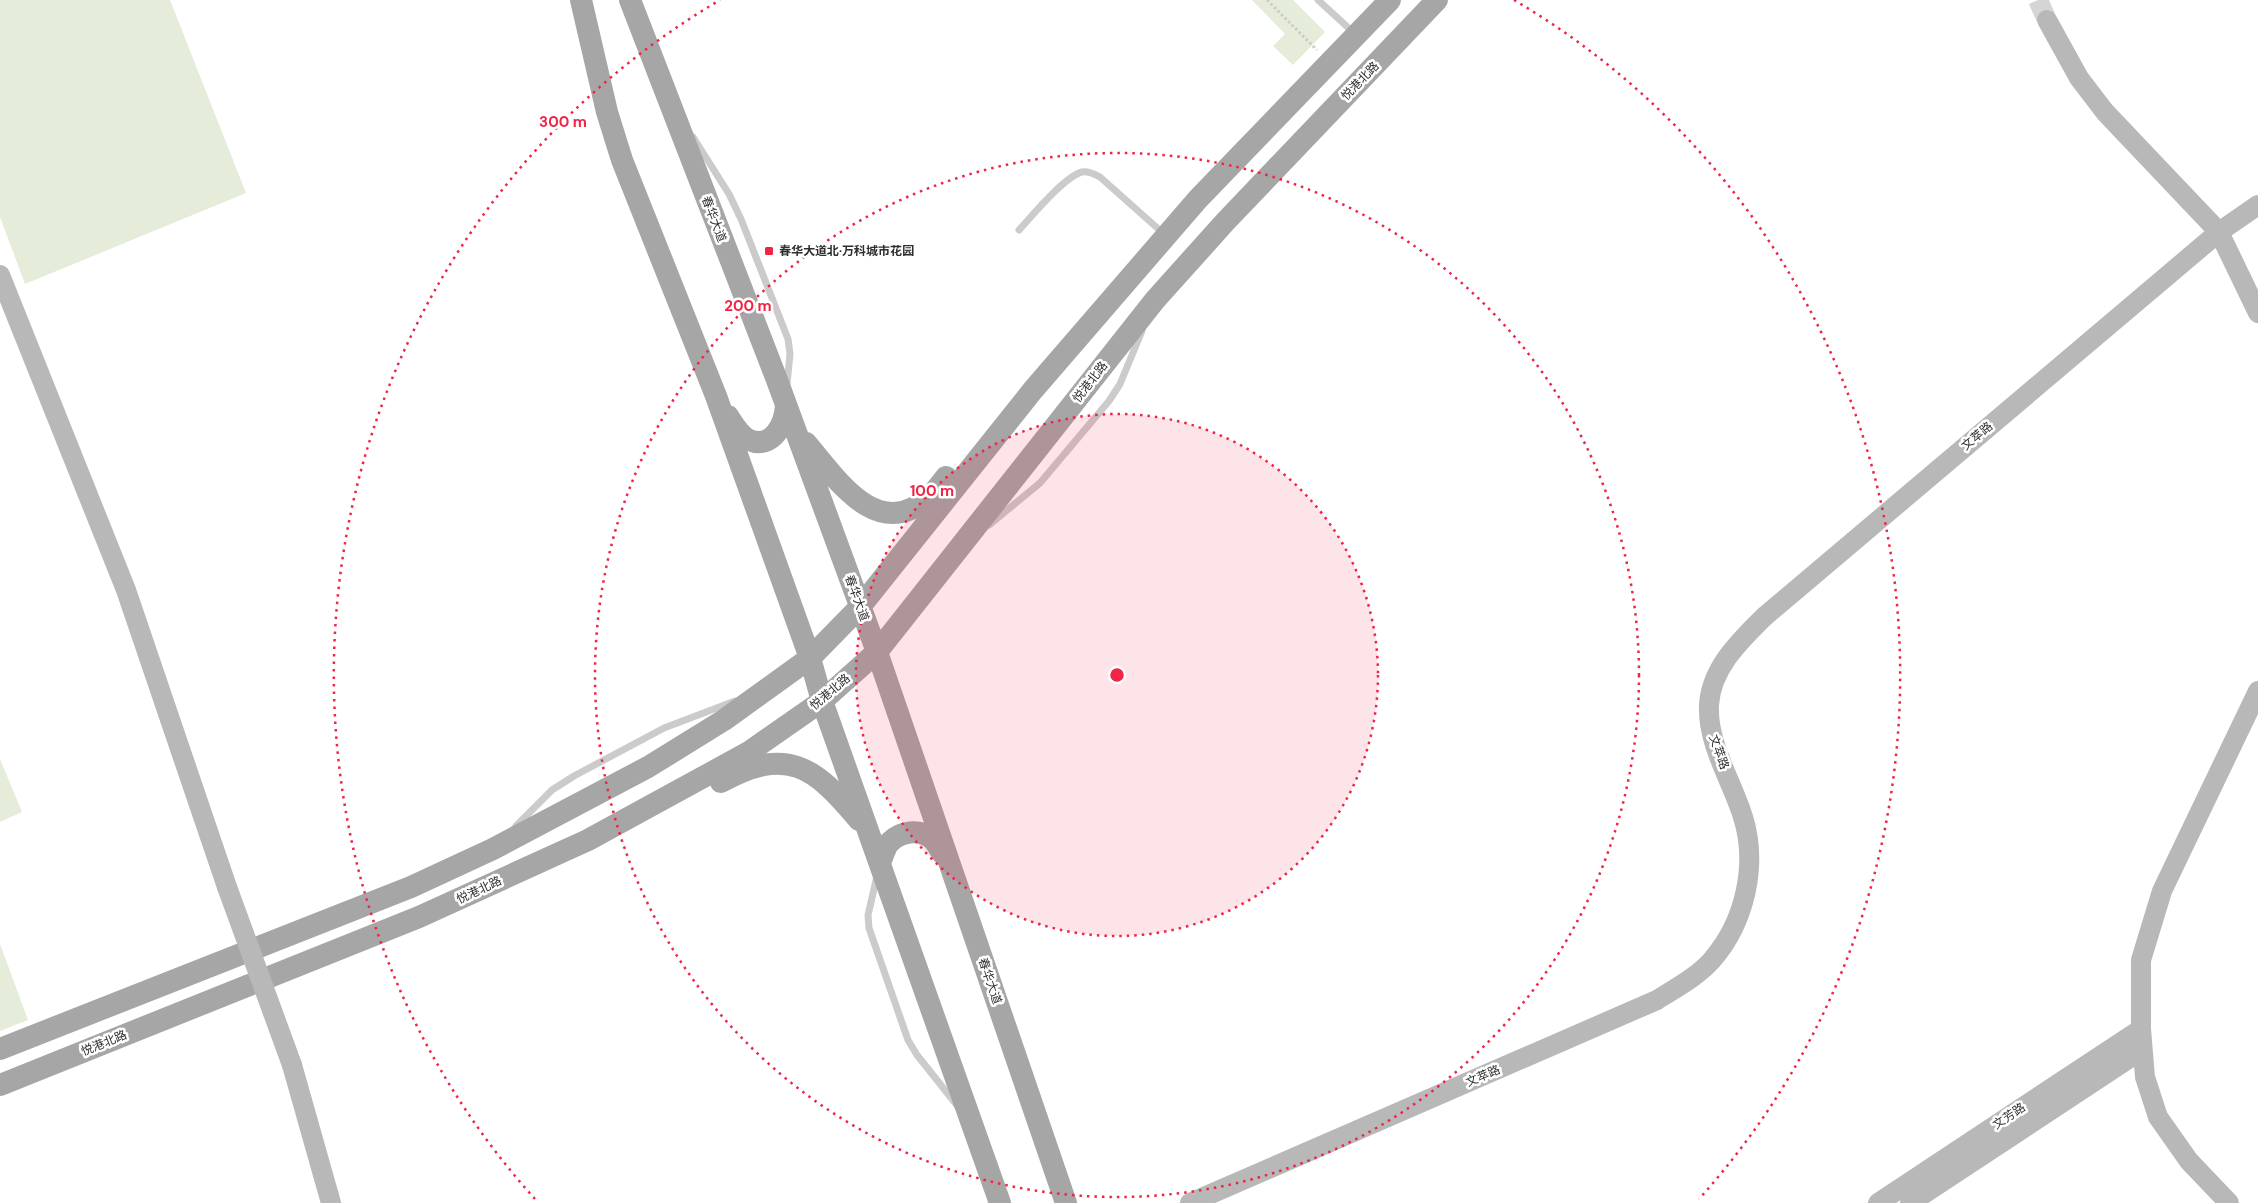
<svg xmlns="http://www.w3.org/2000/svg" width="2258" height="1203" font-family="'DM Sans','Noto Sans SC',sans-serif">
	<rect width="100%" height="100%" fill="#fff"/>
	<path fill="#e5ecda" d="M0 0H170L246 193 25 284 0 217Z
		M1252 0H1293L1325 32 1293 65 1273 46 1285 34Z
		M0 759 22 812 0 822Z
		M0 944 28 1020 0 1031Z"/>
	<g fill="none" stroke-linecap="round" stroke-linejoin="round">
		<path stroke="#d5d5d5" stroke-width="20" stroke-dasharray="20 10" stroke-linecap="butt" d="M2038 0 2047 20"/>
		<path stroke="#cbcbcb" stroke-width="3" stroke-dasharray="2.5 2.5" stroke-linecap="butt" d="M1267 0 1317 50"/>
		<path stroke="#cbcbcb" stroke-width="7" d="M1318 0 1354 33
			M693 137 729 194 741 219 788 339 790 354 787 384
			M1019 230C1032 216 1065 176 1082 172 1089 171 1094 174 1100 177L1164 234
			M989 525 1040 483 1109 401 1120 384 1142 331
			M516 826 552 790 574 776 664 728 735 701
			M877 876 868 915 869 928 908 1040 917 1055 956 1104"/>
		<path stroke="#b8b8b8" stroke-width="20" d="M2047 20 2079 78 2105 112 2219 232 2258 313
			M0 275 126 590 227 887
			M292 1065 331 1203
			M1190 1203 1657 1000C1676 988 1697 977 1712 960 1745 922 1758 865 1743 817 1732 781 1707 744 1709 705 1711 668 1740 641 1764 617L2219 232 2258 205
			M1878 1203 2141 1029
			M1910 1203 2142 1050
			M2229 1203 2189 1161 2158 1117 2145 1077 2141 1029V960L2162 891 2258 691"/>
		<path stroke="#a6a6a6" stroke-width="22" d="M581 0 607 112 622 160 716 396 810 658 822 701 1000 1203
			M630 0 777 380 877 652 1066 1203
			M728 416C734 425 739 435 749 440 773 450 785 423 786 405
			M806 443C836 478 877 543 929 497 935 492 941 483 946 477
			M721 782C787 745 815 767 859 820
			M880 863C883 856 885 847 890 842 901 831 919 829 931 838 936 841 939 849 943 854
			M0 1049 411 887 493 849 648 767 724 720 810 658 860 607 1033 390 1198 199 1390 0
			M0 1085 419 917 588 840 749 752 822 701 877 652 1155 300 1225 222 1437 0"/>
		<path stroke="#b8b8b8" stroke-width="20" d="M227 887 292 1065"/>
	</g>
	<circle cx="1117" cy="675" r="261" fill="#f02444" fill-opacity=".12"/>
	<g fill="none" stroke="#f02444" stroke-width="2.5" stroke-dasharray="2.5 5">
		<circle cx="1117" cy="675" r="261"/>
		<circle cx="1117" cy="675" r="522"/>
		<path d="M535 1199A783 783 0 0 1 720 0M1514 0A783 783 0 0 1 1699 1199"/>
	</g>
	<rect fill="#f02444" stroke="#fff" stroke-width="2" x="764" y="246" width="10" height="10" rx="2.5"/>
	<g text-anchor="middle" stroke-width="5" stroke-linejoin="round" paint-order="stroke">
		<g font-size="12" fill="#2e2e2e" stroke="#fff">
			<text transform="translate(1360 81) rotate(-46)" y="4">悦港北路</text>
			<text transform="translate(714 219) rotate(69)" y="4">春华大道</text>
			<text transform="translate(1090 382) rotate(-52)" y="4">悦港北路</text>
			<text transform="translate(1977 436) rotate(-40)" y="4">文萃路</text>
			<text transform="translate(857 598) rotate(70)" y="4">春华大道</text>
			<text transform="translate(830 692) rotate(-40)" y="4">悦港北路</text>
			<text transform="translate(1719 752) rotate(70)" y="4">文萃路</text>
			<text transform="translate(479 890) rotate(-25)" y="4">悦港北路</text>
			<text transform="translate(990 981) rotate(71)" y="4">春华大道</text>
			<text transform="translate(104 1043) rotate(-22)" y="4">悦港北路</text>
			<text transform="translate(1483 1076) rotate(-23)" y="4">文萃路</text>
			<text transform="translate(2009 1116) rotate(-34)" y="4">文芳路</text>
		</g>
		<g font-size="12" font-weight="bold" fill="#2e2e2e" stroke="#fff" text-anchor="start">
			<text x="779" y="255">春华大道北·万科城市花园</text>
		</g>
	</g>
	<circle cx="1117" cy="675" r="8" fill="#f02444" stroke="#fff" stroke-width="2.5"/>
	<g font-size="15" text-anchor="middle" font-weight="bold" fill="#f02444" stroke="#fff" stroke-width="5" stroke-linejoin="round" paint-order="stroke">
		<text x="563" y="127">300 m</text>
		<text x="748" y="311">200 m</text>
		<text x="932" y="496">100 m</text>
	</g>
</svg>
